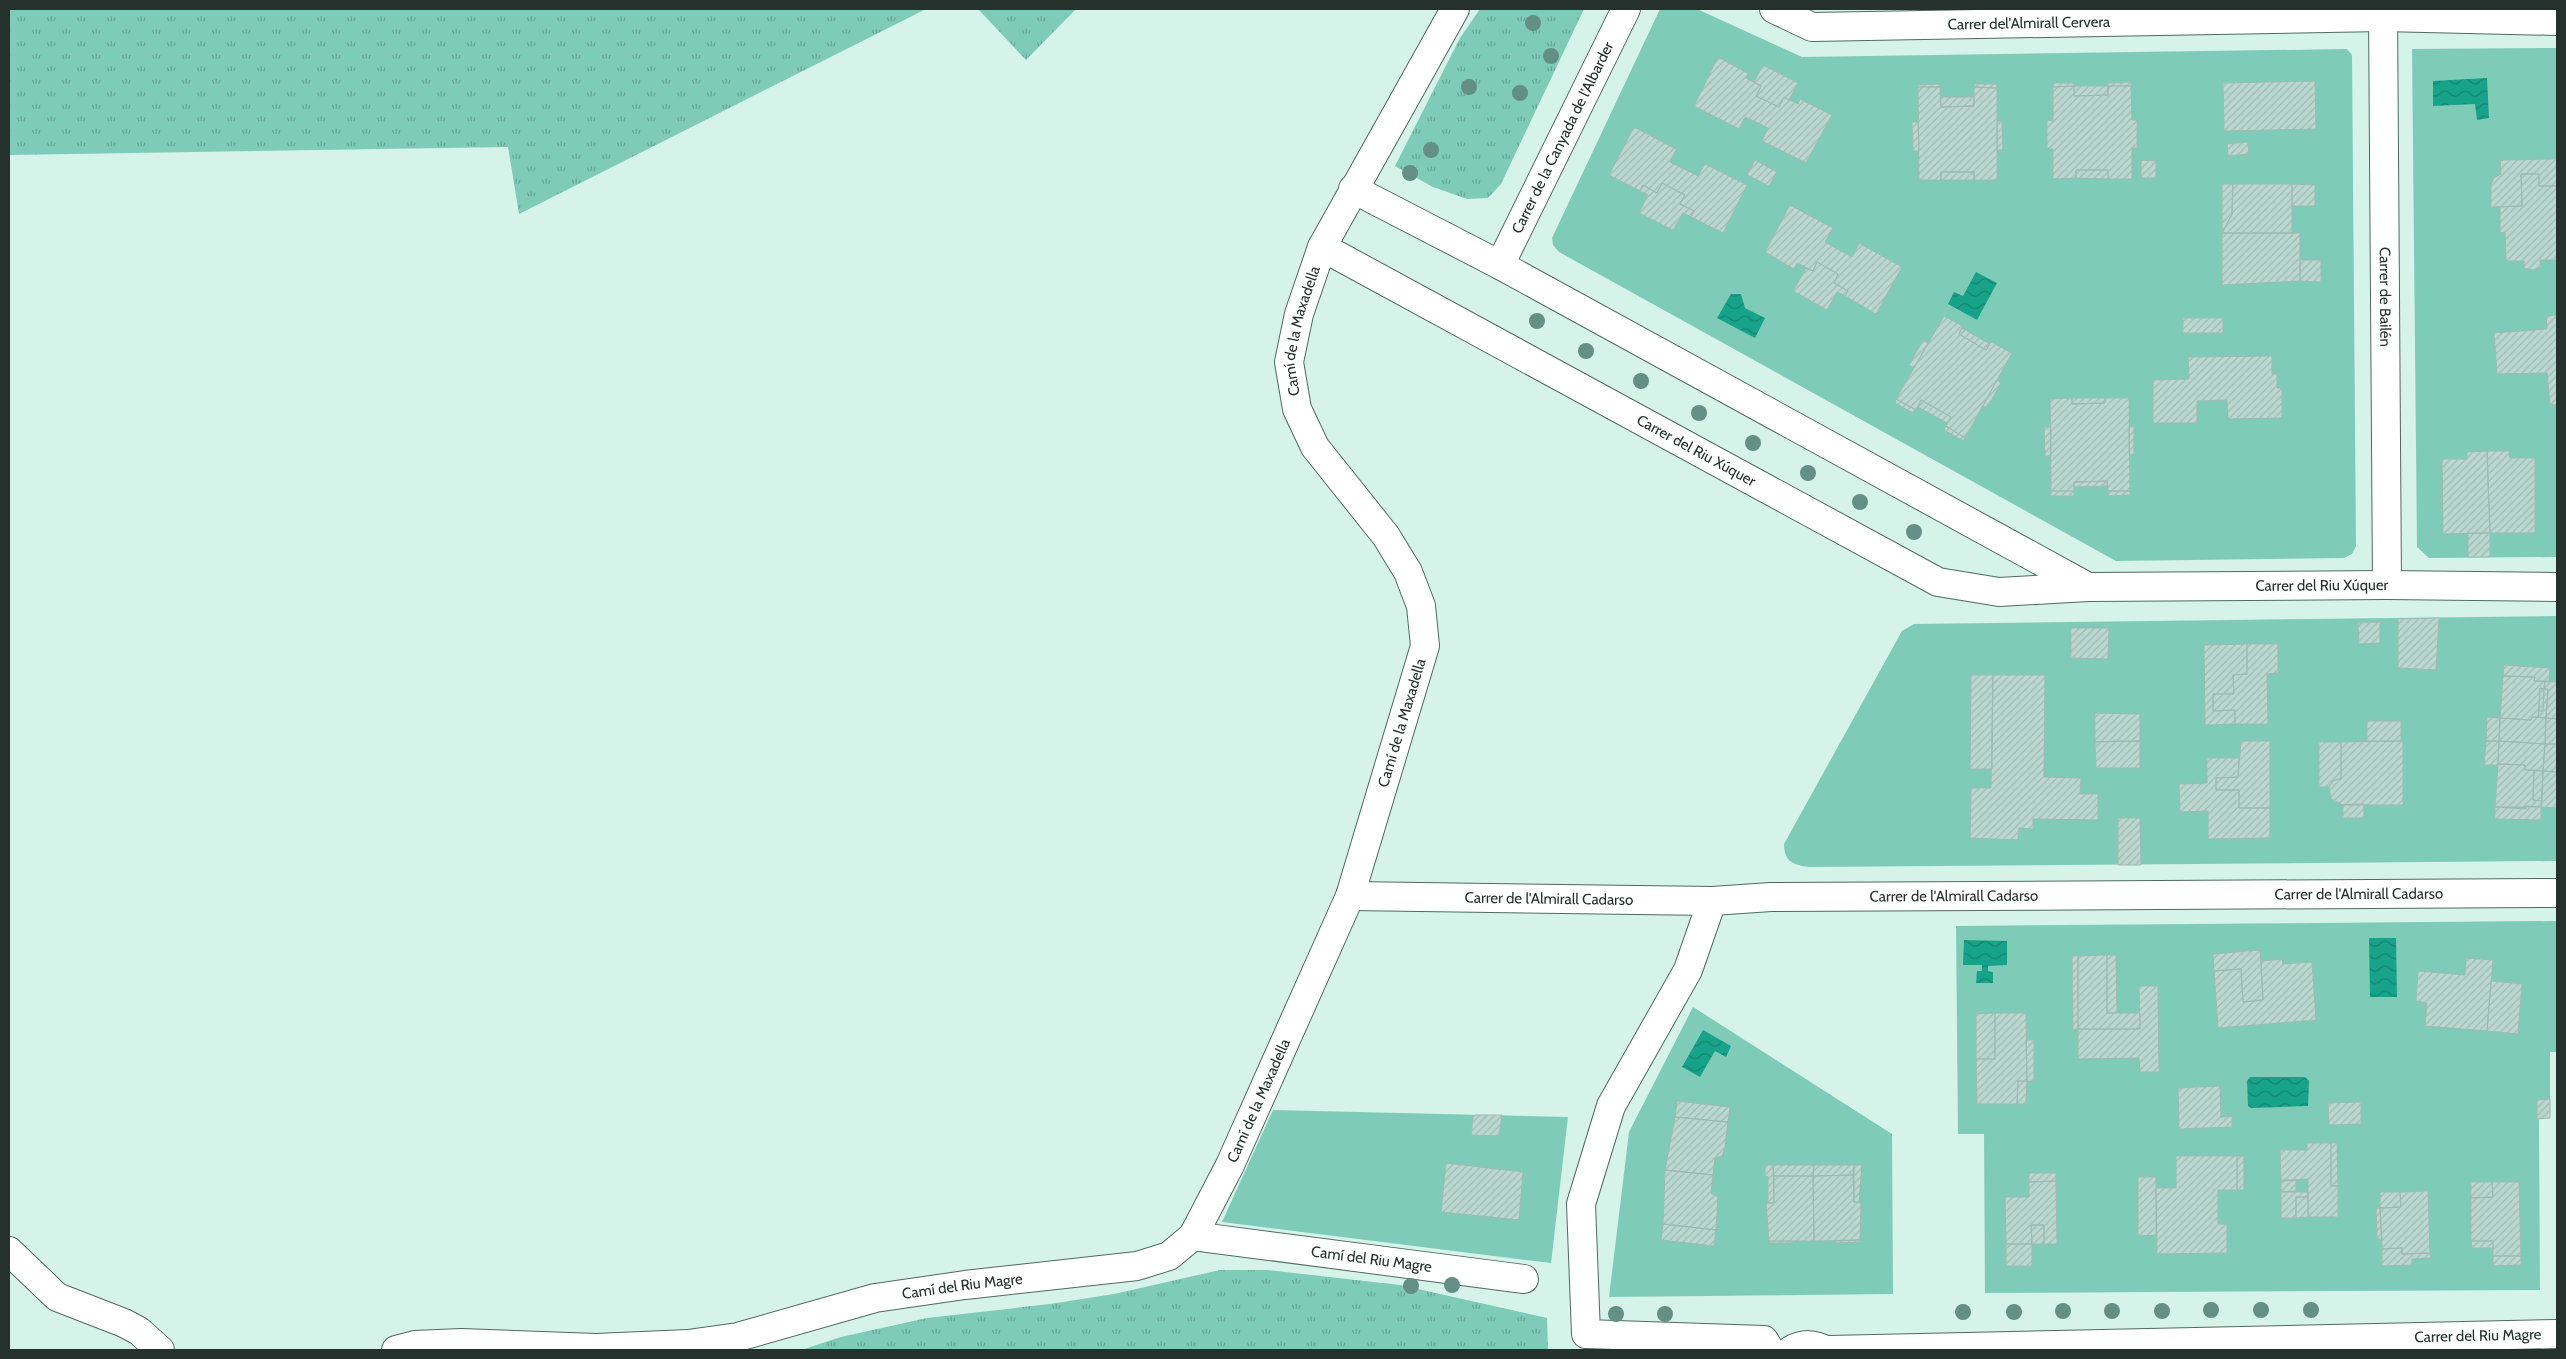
<svg xmlns="http://www.w3.org/2000/svg" width="2566" height="1359" font-family="Cabin,sans-serif">
	<defs>
		<pattern id="grass-tufts" width="24" height="20" patternUnits="userSpaceOnUse" patternTransform="scale(1.25)"><rect width="24" height="20" fill="#7eccb8"/><path d="M3 7l-1-3M5 7V3M7 7l1-3M15 17l-1-3M17 17v-4M19 17l1-3" fill="none" stroke="#67a696"/></pattern>
		<pattern id="water-waves" width="16" height="10" patternUnits="userSpaceOnUse" patternTransform="scale(1.25)"><rect width="16" height="10" fill="#17a389"/><path d="M0 5q4-4 8 0t8 0" fill="none" stroke="#158570"/></pattern>
		<pattern id="building-hatch" width="6" height="6" patternUnits="userSpaceOnUse" patternTransform="scale(1.25)"><rect width="6" height="6" fill="#bad8cf"/><path d="M-1 1l2-2M0 6l6-6M5 7l2-2" fill="none" stroke="#a0bab2"/></pattern>
	</defs>
	<rect width="100%" height="100%" fill="#d5f3e9"/>
	<path fill="url(#grass-tufts)" d="M9 9H926L519 214 508 147 9 155Z
		M978 9H1076L1026 60Z
		M1480 9H1584L1501 184 1488 198 1467 199 1433 187 1395 166 1460 38Z
		M1220 1270H1267L1400 1285 1547 1318 1548 1350H801L841 1337 927 1318 1050 1304 1114 1294Z"/>
	<path fill="#7eccb8" d="M1660 9H1697L1802 57 2347 49 2352 55 2356 546 2352 554 2344 558 2116 561 1559 252 1553 245 1552 238Z
		M2557 48V557L2429 558 2417 547 2412 49Z
		M2557 616V861L1809 867C1794 865 1784 862 1784 844L1902 631 1914 624Z
		M2557 921V1052H2550V1118L2539 1119 2540 1290 1985 1293 1984 1134H1958L1956 926Z
		M1693 1007 1892 1134 1893 1294 1609 1297 1629 1132Z
		M1273 1110 1568 1117 1551 1263 1222 1222Z"/>
	<path fill="url(#water-waves)" d="M2487 78 2489 118 2477 120 2475 104 2433 106V81Z
		M1976 272 1997 283 1977 320 1948 304 1954 292 1963 296Z
		M1731 294H1741L1745 308 1765 318 1755 338 1717 318Z
		M2369 938H2396L2397 997H2370Z
		M1964 940 2007 941V965L1988 966V971L1993 972V983H1976L1977 971H1982V965H1963Z
		M1703 1030 1731 1046 1726 1057 1715 1051 1700 1077 1682 1067Z
		M2250 1077H2305L2309 1081 2308 1106 2251 1108 2248 1106 2247 1081Z"/>
	<path fill="url(#building-hatch)" stroke="#9ebbb2" d="M1718 57 1749 74 1746 78 1761 86 1756 96 1779 107 1784 97 1798 104 1800 99 1832 115 1806 163 1762 141 1768 128 1756 122 1745 117 1739 129 1694 106Z
		M1763 65 1798 83 1789 100 1784 97 1779 107 1756 96 1761 86 1754 82Z
		M2315 81 2316 129 2224 131 2223 83Z
		M2131 82V86H2108V83Z
		M2053 83H2074V86L2053 87Z
		M1940 84V87H1918V85Z
		M1974 84H1996L1997 88 1974 87Z
		M2074 86V96L2108 95V86H2131L2132 120H2137V148H2132V179H2108V170H2076V178L2053 179V149H2047V120L2053 121V87Z
		M2074 86H2108V95L2074 96Z
		M1918 87H1940L1941 107 1974 106V87L1997 88V180H1974V172H1941V180H1919Z
		M1940 97H1974V106L1941 107Z
		M1997 121H2002L2003 150H1997Z
		M1912 122H1918L1919 151H1913Z
		M1634 127 1676 149 1670 162 1698 176 1705 164 1747 185 1723 233 1691 217 1694 211 1680 204 1685 195 1662 183 1657 193 1643 185 1640 191 1609 175Z
		M2248 142 2249 154 2228 156 2227 144Z
		M2557 159V186H2539V174H2521L2522 206 2491 207V184L2494 178 2501 174 2500 160Z
		M1755 160 1777 172 1769 186 1747 175Z
		M2141 160 2156 161V178H2141Z
		M2076 170H2108V179L2076 178Z
		M1941 172H1974V180H1941Z
		M2521 174H2539V186H2557V260H2540L2541 267 2533 270 2524 268V261H2506L2505 232 2500 233V207L2522 206Z
		M1662 183 1685 195 1680 204 1694 211 1691 217 1683 213 1673 230 1639 213 1648 195 1640 191 1643 185 1657 193Z
		M2222 184H2233L2232 214 2222 233Z
		M2233 184H2292V233H2222L2232 214Z
		M2292 184 2315 185V206H2292Z
		M1790 205 1833 228 1825 242 1852 257 1859 243 1902 267 1876 314 1845 296 1848 291 1834 283 1838 274 1817 262 1813 271 1797 263 1794 269 1765 252Z
		M2222 233H2300V281L2222 285Z
		M2300 260H2321V282L2300 281Z
		M1817 262 1838 274 1834 283 1848 291 1845 296 1837 292 1827 310 1793 291 1806 268 1813 271Z
		M2557 315V404L2550 405 2547 373 2497 374 2494 333 2547 329 2546 316Z
		M1944 316 1963 326 1959 334 1986 350 1991 342 2012 353 1965 438 1946 426 1951 417 1921 400 1916 410 1896 399Z
		M2183 318H2223V333H2183Z
		M1962 328 1990 344 1986 350 1959 334Z
		M1923 340 1928 343 1914 368 1909 365Z
		M2272 356V374H2277V388H2282V418L2228 419 2227 400 2197 401V423H2153V380L2189 379 2188 357Z
		M1997 380 2001 383 1987 408 1983 406Z
		M2072 398V404L2105 403V398H2129L2130 491H2108L2107 481 2074 482V491H2051L2050 399Z
		M2072 398H2105V403L2072 404Z
		M1896 399 1916 410 1913 413 1895 403Z
		M1921 400 1951 417 1947 423 1918 407Z
		M1946 426 1965 438 1963 441 1944 430Z
		M2129 426H2134V455L2129 454Z
		M2044 427H2051V456H2045Z
		M2487 451 2490 533 2443 534 2442 459H2467V452Z
		M2487 451H2509L2510 458H2535V533H2490Z
		M2107 481V486L2074 487V482Z
		M2051 491H2074V496H2051Z
		M2108 491H2130V495L2108 496Z
		M2468 533H2490V557H2468Z
		M2439 618 2436 670 2398 668V619Z
		M2380 622V643L2359 644 2358 623Z
		M2071 628H2109L2108 659 2071 658Z
		M2247 644V674L2233 675 2234 694H2213V711L2235 710V724L2205 725 2204 645Z
		M2247 644H2278V673L2267 674 2268 724H2235V710L2213 711V694H2234L2233 675 2247 674Z
		M2504 665 2550 668 2549 682 2534 681 2535 677 2503 676Z
		M1971 675H1993L1992 769H1970Z
		M1993 675H2045L2044 777 2081 778 2080 794H2098V820L2033 819V829L2019 828 2018 840 1970 838 1971 788H1991Z
		M2503 676 2535 677 2534 681H2545L2544 689 2540 688 2538 717H2532L2531 720 2500 718Z
		M2545 681 2557 682V719L2546 718 2548 689H2544Z
		M2540 688 2544 689 2543 711H2539Z
		M2544 689H2548L2546 718 2538 717 2539 711H2543Z
		M2095 713 2140 714V741L2095 742Z
		M2487 717 2500 718 2499 741H2486Z
		M2532 717 2546 718 2545 744 2499 741 2500 718 2531 720Z
		M2546 718 2557 719V744H2545Z
		M2367 721H2401V741H2367Z
		M2116 741H2140V768H2096L2095 742Z
		M2241 741H2270V808H2239V790H2216V778L2238 777Z
		M2403 741V805H2343L2331 799 2329 787 2333 781 2341 778V742Z
		M2486 741H2499L2498 765H2484Z
		M2499 741 2545 744 2543 771 2525 770V765L2498 764Z
		M2319 742H2341V778L2333 781 2329 787H2319Z
		M2545 744H2557V772L2543 771Z
		M2207 758H2239L2238 777 2216 778V790H2239V808H2270V838L2208 839V811L2180 812 2179 784 2207 783Z
		M2498 764 2525 765V770H2534L2533 800 2542 801 2541 807H2495Z
		M2534 770 2543 771 2542 801 2533 800Z
		M2543 771 2557 772V808L2541 807Z
		M2364 804V818H2343V805Z
		M2526 806 2541 807V820L2495 819V807L2526 809Z
		M2118 818H2140L2141 865H2118Z
		M2260 950 2263 1000 2243 1002 2241 969 2214 971 2213 954Z
		M2072 955 2078 956V1029L2073 1030Z
		M2107 955V1013H2140V1029H2078V956Z
		M2107 955H2116L2117 1013H2107Z
		M2466 958 2493 960 2487 1031 2425 1026 2427 1003 2416 1001 2418 971 2465 975Z
		M2282 959 2283 964 2312 962 2316 1020 2218 1028 2214 971 2241 969 2243 1002 2263 1000 2261 961Z
		M2491 981 2522 984 2518 1034 2487 1031Z
		M2139 986H2158L2159 1072H2140L2139 1058 2078 1059V1029H2140Z
		M1995 1013V1059H1976V1014Z
		M1995 1013H2026L2027 1081H2018L2017 1104H1977L1976 1059H1995Z
		M2026 1040H2034V1081H2027Z
		M2018 1081H2027L2026 1104H2017Z
		M2220 1086 2221 1117 2232 1116V1127L2179 1129 2178 1088Z
		M2550 1099V1118L2537 1119V1100Z
		M1677 1101 1730 1107 1728 1122 1675 1117Z
		M2361 1102V1124L2329 1125 2328 1103Z
		M1475 1115H1502L1499 1136 1471 1135 1473 1117Z
		M1675 1117 1728 1122 1725 1147 1722 1156 1715 1158 1713 1175 1665 1170Z
		M2307 1143H2331V1186H2338V1217H2308V1179L2281 1181 2280 1150H2307Z
		M2331 1143H2337L2338 1186H2331Z
		M2176 1156H2237V1190H2218V1224H2227V1253L2157 1254 2156 1188H2176Z
		M2237 1156H2244V1190H2237Z
		M1446 1163 1523 1172 1519 1220 1441 1212Z
		M1765 1165H1773L1774 1203H1768V1176L1765 1177Z
		M1773 1165H1814L1813 1176H1774Z
		M1814 1165H1854L1853 1175 1813 1176Z
		M1854 1165H1862L1859 1202H1854Z
		M1665 1170 1713 1175 1711 1193 1718 1197 1716 1230 1663 1224Z
		M2029 1173H2056V1181L2029 1182Z
		M1853 1175 1854 1202 1861 1203 1860 1240 1814 1241 1813 1176Z
		M1774 1176H1813L1814 1241H1769L1766 1203H1774Z
		M2138 1177H2156V1235L2138 1236Z
		M2283 1180H2296V1191L2281 1192V1181Z
		M2056 1181 2057 1244H2044V1225H2031L2032 1244H2006L2005 1197H2029V1182Z
		M2471 1182H2492L2493 1197 2471 1198Z
		M2492 1182H2519L2521 1256H2493V1241H2471V1198L2493 1197Z
		M2428 1191 2430 1253 2402 1254V1248L2382 1249 2380 1208 2401 1207 2400 1192Z
		M2281 1192H2308V1197H2296V1218H2281Z
		M2380 1192H2400L2401 1207 2380 1208Z
		M2296 1197H2308V1217L2296 1218Z
		M2376 1208H2380L2382 1239H2377Z
		M1663 1224 1716 1230 1714 1246 1661 1240Z
		M2031 1225H2044V1244H2032Z
		M1860 1240 1859 1242 1836 1243V1241Z
		M1769 1241H1792V1243H1769Z
		M2471 1241H2493V1248H2472Z
		M2006 1244H2032V1266H2006Z
		M2402 1248V1254L2430 1253 2431 1258 2412 1259V1265L2382 1266V1249Z
		M2493 1256H2521V1265L2493 1266Z"/>
	<g fill="none" stroke-linecap="round" stroke-linejoin="round">
		<g stroke="#4f6a62" stroke-width="30">
			<g id="street">
				<path id="s1" d="M1774 9 1812 27 2383 17 2557 21"/>
				<path id="s2" d="M2383 9 2387 585"/>
				<path d="M1353 189 1500 265 2088 587"/>
				<path id="s3" d="M1322 247 1938 582 1999 592 2088 587 2387 585 2557 587"/>
				<path id="s4" d="M1500 265 1626 9"/>
				<path id="s5" d="M1350 896 1712 901 1771 897 2557 893"/>
				<path d="M1712 901 1688 970 1611 1106 1581 1204 1586 1334 1764 1340 1770 1350"/>
				<path id="s6" d="M1193 1236 1524 1279"/>
				<path d="M9 1251 57 1297 124 1323 139 1331 160 1350"/>
				<path id="s7" d="M396 1350 415 1345 461 1343 596 1348 688 1344 738 1337 875 1298 965 1285 1137 1266 1169 1256 1193 1236 1230 1165 1350 896 1425 646 1421 606 1408 572 1386 536 1315 447 1297 409 1289 362 1299 314 1322 247 1455 9"/>
				<path d="M1791 1350C1804 1343 1814 1344 1826 1350"/>
				<path id="s8" d="M1829 1350 2557 1334"/>
			</g>
		</g>
		<use href="#street" stroke="#fff" stroke-width="28"/>
	</g>
	<g fill="#638f85">
		<circle cx="1533" cy="23" r="8"/>
		<circle cx="1551" cy="56" r="8"/>
		<circle cx="1469" cy="87" r="8"/>
		<circle cx="1520" cy="93" r="8"/>
		<circle cx="1431" cy="150" r="8"/>
		<circle cx="1410" cy="173" r="8"/>
		<circle cx="1537" cy="321" r="8"/>
		<circle cx="1586" cy="351" r="8"/>
		<circle cx="1641" cy="381" r="8"/>
		<circle cx="1699" cy="413" r="8"/>
		<circle cx="1753" cy="443" r="8"/>
		<circle cx="1808" cy="473" r="8"/>
		<circle cx="1860" cy="502" r="8"/>
		<circle cx="1914" cy="532" r="8"/>
		<circle cx="1452" cy="1285" r="8"/>
		<circle cx="1411" cy="1286" r="8"/>
		<circle cx="2211" cy="1310" r="8"/>
		<circle cx="2261" cy="1310" r="8"/>
		<circle cx="2311" cy="1310" r="8"/>
		<circle cx="2063" cy="1311" r="8"/>
		<circle cx="2112" cy="1311" r="8"/>
		<circle cx="2162" cy="1311" r="8"/>
		<circle cx="1963" cy="1312" r="8"/>
		<circle cx="2014" cy="1312" r="8"/>
		<circle cx="1616" cy="1314" r="8"/>
		<circle cx="1665" cy="1314" r="8"/>
	</g>
	<g text-anchor="middle" stroke-width="4" stroke-linejoin="round" paint-order="stroke">
		<g font-size="15" fill="#25312d" stroke="#fff">
			<text dy="5" stroke="none"><textPath href="#s1" startOffset="259">Carrer del'Almirall Cervera</textPath></text>
			<text dy="5" stroke="none"><textPath href="#s4" startOffset="142">Carrer de la Canyada de l'Albarder</textPath></text>
			<text dy="5" stroke="none"><textPath href="#s2" startOffset="288">Carrer de Bailén</textPath></text>
			<text dy="5" stroke="none"><textPath href="#s7" startOffset="1805">Camí de la Maxadella</textPath></text>
			<text dy="5" stroke="none"><textPath href="#s3" startOffset="426">Carrer del Riu Xúquer</textPath></text>
			<text dy="5" stroke="none"><textPath href="#s3" startOffset="1086">Carrer del Riu Xúquer</textPath></text>
			<text dy="5" stroke="none"><textPath href="#s7" startOffset="1370">Camí de la Maxadella</textPath></text>
			<text dy="5" stroke="none"><textPath href="#s5" startOffset="1009">Carrer de l'Almirall Cadarso</textPath></text>
			<text dy="5" stroke="none"><textPath href="#s5" startOffset="604">Carrer de l'Almirall Cadarso</textPath></text>
			<text dy="5" stroke="none"><textPath href="#s5" startOffset="199">Carrer de l'Almirall Cadarso</textPath></text>
			<text dy="5" stroke="none"><textPath href="#s7" startOffset="965">Camí de la Maxadella</textPath></text>
			<text dy="5" stroke="none"><textPath href="#s6" startOffset="180">Camí del Riu Magre</textPath></text>
			<text dy="5" stroke="none"><textPath href="#s7" startOffset="574">Camí del Riu Magre</textPath></text>
			<text dy="5" stroke="none"><textPath href="#s8" startOffset="649">Carrer del Riu Magre</textPath></text>
		</g>
	</g>
	<rect width="2566" height="1359" fill="none" stroke="#25312d" stroke-width="20"/>
</svg>
